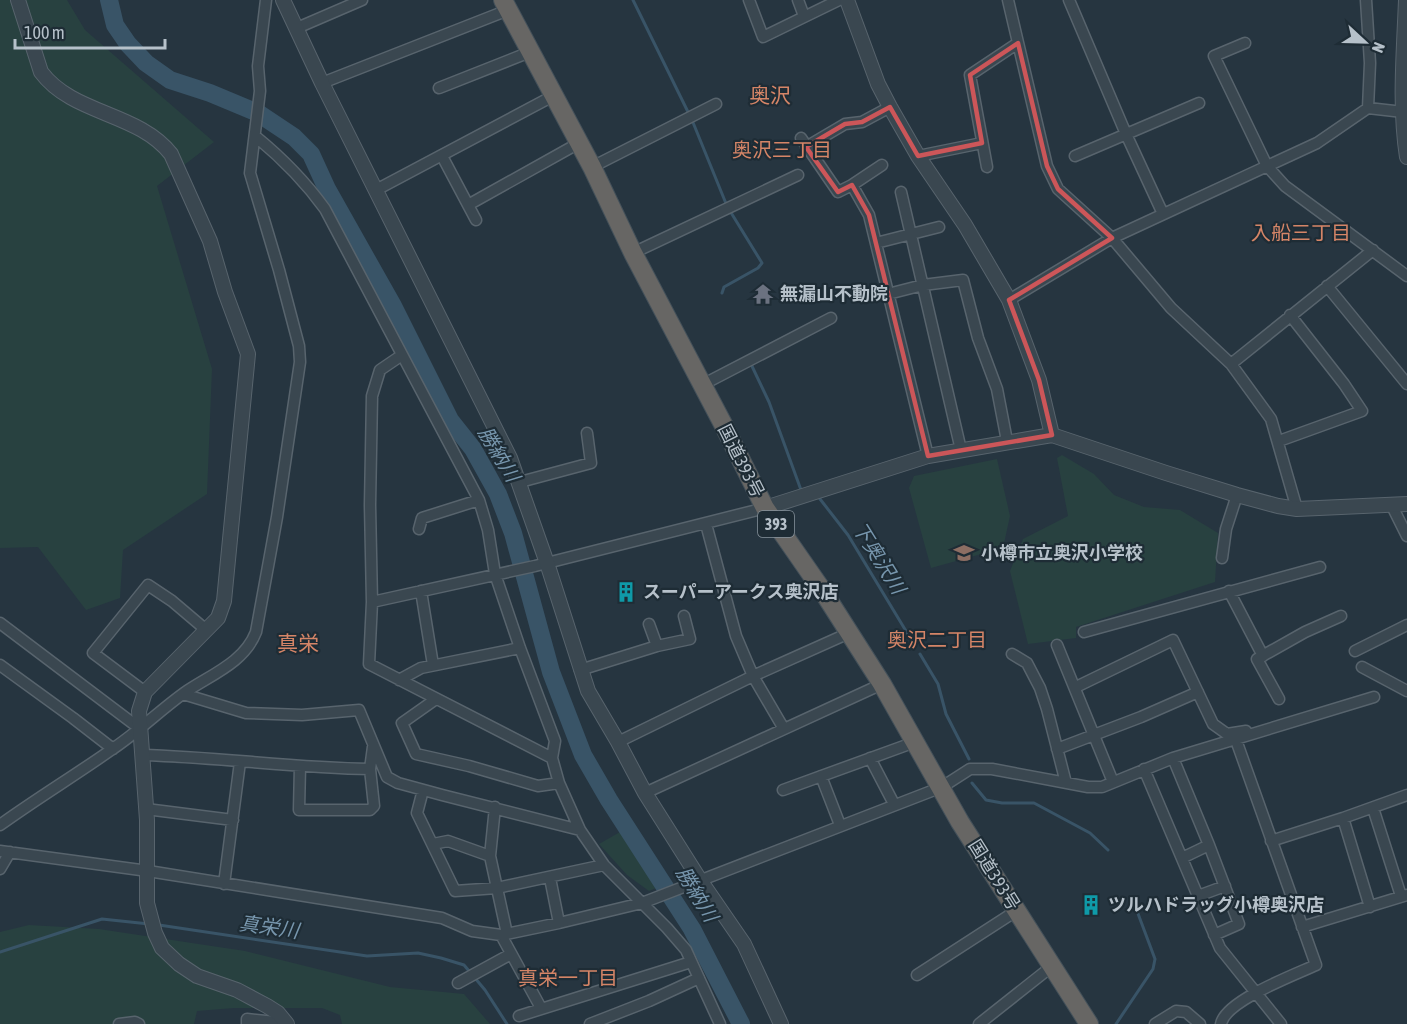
<svg xmlns="http://www.w3.org/2000/svg" width="1407" height="1024" font-family="'Asap Condensed','Noto Sans JP',sans-serif">
	<rect width="100%" height="100%" fill="#263540"/>
	<path fill="#284140" d="M0 0H67L85 30 214 142 157 186 212 369 207 494 123 550 120 598 86 610 38 547 0 548Z
		M1062 455 1094 474 1114 495 1144 507 1180 510 1218 533 1215 582 1076 627V638L1028 644 1010 571 1023 539 1068 516 1057 458Z
		M997 459 1010 516 1003 548 931 568 909 488 914 476Z
		M620 832 656 888 649 891 627 875 599 844Z
		M29 925 99 929 245 951 390 987 464 994 490 1024H342L340 1015 322 1008H234L197 1011 194 1024H0V932Z"/>
	<g fill="none" stroke-linecap="round" stroke-linejoin="round">
		<path stroke="#395467" stroke-width="3" d="M633 0 689 114
			M692 120 727 206
			M722 293 724 287 758 268 762 263 730 211
			M750 362 769 402 801 490
			M820 499 848 535 909 636
			M920 654 938 684 946 714 969 759
			M972 783 986 800 1002 803H1034L1090 833 1108 850
			M159 925 367 956 418 953 441 958 464 965 485 990 507 1024
			M0 952 102 919 149 924
			M1116 1024 1153 969 1155 959 1137 911"/>
		<path stroke="#395467" stroke-width="18" d="M109 0 115 25 128 44 146 63 170 80 210 93 258 113 294 137 311 154 327 189 393 306 450 420 473 449 498 494 513 533 551 672 583 755 609 800 692 929 741 1024"/>
		<g stroke="#58646d" stroke-width="13">
			<path id="minor" d="M749 0 763 37 839 0
				M798 0 804 16
				M1008 0 1047 166 1058 189 1112 238 1171 308 1231 364 1271 419 1297 509
				M1069 0 1126 134 1163 214
				M1366 0 1370 63 1368 108
				M297 28 362 0
				M1245 43 1214 56 1267 166 1285 186 1407 276
				M322 83 508 10
				M439 88 530 52
				M255 136C282 158 304 180 325 209L479 500 488 530 495 574 520 648 555 741 552 758 559 783 580 830 604 865 667 928 686 950 720 1024
				M801 138 838 192 852 185 869 215 928 456
				M806 147 845 124 862 122 890 107
				M442 156 476 220
				M918 156 982 143
				M1075 156 1199 103
				M592 167 716 104
				M987 167 970 75 1018 43
				M852 185 882 165
				M376 190 553 96
				M901 192 961 450
				M468 205 579 143
				M876 243 939 227
				M633 253 798 175
				M1327 286 1407 384
				M888 294 923 285 963 280 978 338 997 389 1007 441
				M1009 300 1112 238 1317 143 1368 108 1403 112
				M402 355 380 370 372 396 370 505 372 602 369 664 552 758
				M1231 364 1373 250
				M702 385 831 318
				M1279 441 1362 411 1344 384 1290 315
				M520 482 591 463 587 433
				M1391 504 1407 536
				M706 524 736 636 753 676 784 729
				M419 529 422 518 479 500
				M1222 558 1226 529 1237 495
				M421 591 433 665
				M1229 591 1263 656
				M372 602 535 566 765 508
				M0 623 139 728
				M1084 632 1320 567
				M1057 645 1113 782
				M657 646 690 639 684 616
				M1355 651 1407 625
				M1012 654 1027 663 1040 688 1047 709 1066 783
				M0 665 73 718 113 749
				M1362 667 1407 691
				M580 670 657 646 649 624
				M399 680 421 668 520 648
				M1076 687 1173 640 1213 724 1227 734 1246 731
				M145 692 93 653 148 585 172 601 205 629
				M183 694 246 713 302 715 359 710 387 777 398 783 442 795 580 830
				M436 699 402 723 416 754 469 766 538 786 559 783
				M1279 699 1257 659 1305 632 1341 616
				M618 742 753 676 849 633
				M1057 749 1141 717 1198 692
				M142 755C218 757 293 768 370 769
				M870 758 894 804
				M1173 758 1209 845 1182 858
				M300 766 299 810H370L374 806 370 769 373 747
				M1144 769 1220 948 1281 1024
				M821 776 840 825
				M423 790 417 813 455 891 497 888 604 865
				M783 790 915 742
				M645 793 882 684
				M495 807 490 856 507 934
				M1373 808 1401 896
				M146 809 233 820
				M1343 818 1370 907
				M0 825C36 799 74 776 111 750 137 733 159 711 184 693 210 675 244 663 256 632L277 517 300 362 299 346 279 270 250 173 260 91 258 66 266 0
				M1271 841 1343 818 1407 795
				M433 844 448 841 490 856
				M1209 845 1239 924 1214 935
				M0 851 148 871 442 918 472 931 501 935 559 923 642 903 942 787 970 769H992L1088 787H1102L1173 758 1374 697
				M0 869 10 852
				M550 878 559 923
				M224 884 240 762
				M1198 896 1225 886
				M1302 927 1407 895
				M501 935 541 1008
				M917 975 1016 911
				M458 983 511 954
				M519 1016 691 962
				M119 1024 135 1022 139 1024
				M247 1024V1019L286 1023
				M590 1024 649 1001 699 978
				M979 1024 1051 967
				M1155 1024 1176 1011 1186 1012 1200 1024
				M1221 1024C1225 1001 1294 975 1316 965L1236 740"/>
		</g>
		<g stroke="#58646d" stroke-width="16">
			<path id="tertiary" d="M18 0 41 72C73 115 138 112 171 154L210 241 225 292 248 354 224 601 218 618 145 692 139 711 147 820V903L155 933 162 948 179 964 197 976 237 990 267 1006 278 1013 287 1024
				M283 0 322 83 510 458 547 563 588 691 618 742 645 793 700 880 744 944 781 1024
				M847 0 878 84 890 107 918 156 965 225 1009 300 1039 380 1052 435
				M1406 0C1404 52 1399 106 1407 157
				M765 508 928 456 1052 435 1166 473 1237 495 1278 506 1297 509 1407 504"/>
		</g>
		<g stroke="#44515a" stroke-width="20">
			<path id="trunk" d="M503 0 592 167 633 253 724 426 765 508 822 590 882 684 960 822 1089 1024"/>
		</g>
		<use href="#minor" stroke="#3a4750" stroke-width="10"/>
		<use href="#tertiary" stroke="#3a4750" stroke-width="14"/>
		<use href="#trunk" stroke="#676664" stroke-width="18"/>
	</g>
	<path fill="none" stroke="#cc5659" stroke-width="4.5" stroke-linejoin="round" d="M1018 43 1047 166 1058 189 1112 238 1009 300 1039 380 1052 435 928 456 869 215 852 185 838 192 806 147 845 124 862 122 890 107 918 156 982 143 970 75Z"/>
	<defs>
		<g id="temple-bare" transform="scale(1.62)"><path d="M0-6L5-2H3V0L6.5 2.5H4V6H1.5V3h-3V6H-4V2.5H-6.5L-3 0V-2H-5Z" fill="#6b7280" stroke="#1e2c35" stroke-width="2.5" paint-order="stroke"/></g>
		<g id="school-bare" transform="scale(1.62)"><path d="M0-5L7-2L0 1L-7-2ZM-4 1L0 2.5L4 1V4Q0 6-4 4Z" fill="#8d6e63" stroke="#1e2c35" stroke-width="2.5" paint-order="stroke"/></g>
		<g id="building-bare" transform="scale(1.62)"><path d="M-4-6H4V6H1V3H-1V6H-4ZM-2.5-4.3h1.7v1.8h-1.7ZM.8-4.3h1.7v1.8H.8ZM-2.5-1h1.7V.8h-1.7ZM.8-1h1.7V.8H.8Z" fill="#0f9aa8" stroke="#1e2c35" stroke-width="2.5" paint-order="stroke"/></g>
	</defs>
	<g fill-rule="evenodd">
		<use href="#temple-bare" x="763" y="294"/>
		<use href="#school-bare" x="964" y="553"/>
		<use href="#building-bare" x="626" y="592"/>
		<use href="#building-bare" x="1091" y="905"/>
	</g>
	<g text-anchor="middle" stroke-width="4.5" stroke-linejoin="round" paint-order="stroke">
		<rect fill="#1e2c35" stroke="#88949d" stroke-width="1.5" x="758" y="511" width="36" height="26" rx="4.5"/>
		<g font-size="16" font-weight="bold" fill="#b6c1ca">
			<text x="776" y="530">393</text>
		</g>
		<g font-size="18" font-weight="bold" fill="#b6c1ca" stroke="#1e2c35" text-anchor="start">
			<text x="780" y="300">無漏山不動院</text>
			<text x="981" y="559">小樽市立奥沢小学校</text>
			<text x="643" y="598">スーパーアークス奥沢店</text>
			<text x="1108" y="911">ツルハドラッグ小樽奥沢店</text>
		</g>
		<g font-size="18" fill="#b6c1ca" stroke="#1e2c35">
			<text transform="translate(741 461) rotate(63)" y="6">国道393号</text>
			<text transform="translate(994 875) rotate(58)" y="6">国道393号</text>
		</g>
		<g font-size="20" fill="#d58567" stroke="#1e2c35">
			<text x="782" y="157">奥沢三丁目</text>
			<text x="1301" y="240">入船三丁目</text>
			<text x="937" y="647">奥沢二丁目</text>
			<text x="568" y="985">真栄一丁目</text>
		</g>
		<g font-size="20" font-style="italic" fill="#7796ad" stroke="#1e2c35">
			<text transform="translate(499 454) rotate(59)" y="7">勝納川</text>
			<text transform="translate(879 558) rotate(58)" y="7">下奥沢川</text>
			<text transform="translate(697 894) rotate(59)" y="7">勝納川</text>
			<text transform="translate(269 927) rotate(8)" y="7">真栄川</text>
		</g>
		<g font-size="21" fill="#d58567" stroke="#1e2c35">
			<text x="770" y="103">奥沢</text>
			<text x="298" y="651">真栄</text>
		</g>
	</g>
	<g transform="translate(1365 42) rotate(112)" stroke="#1e2c35" stroke-width="4.5" paint-order="stroke">
	<path d="M0-4.5L10 22L0 15L-10 22Z" fill="#b6c1ca"/>
	<text y="-9" font-size="16" font-weight="bold" text-anchor="middle" fill="#b6c1ca">N</text>
	</g>
	<path d="M15 39v9h150v-9" fill="none" stroke="#b6c1ca" stroke-width="3"/>
	<text x="24" y="39" font-size="18" fill="#b6c1ca" stroke="#1e2c35" stroke-width="4.5" paint-order="stroke">100 m</text>
</svg>
